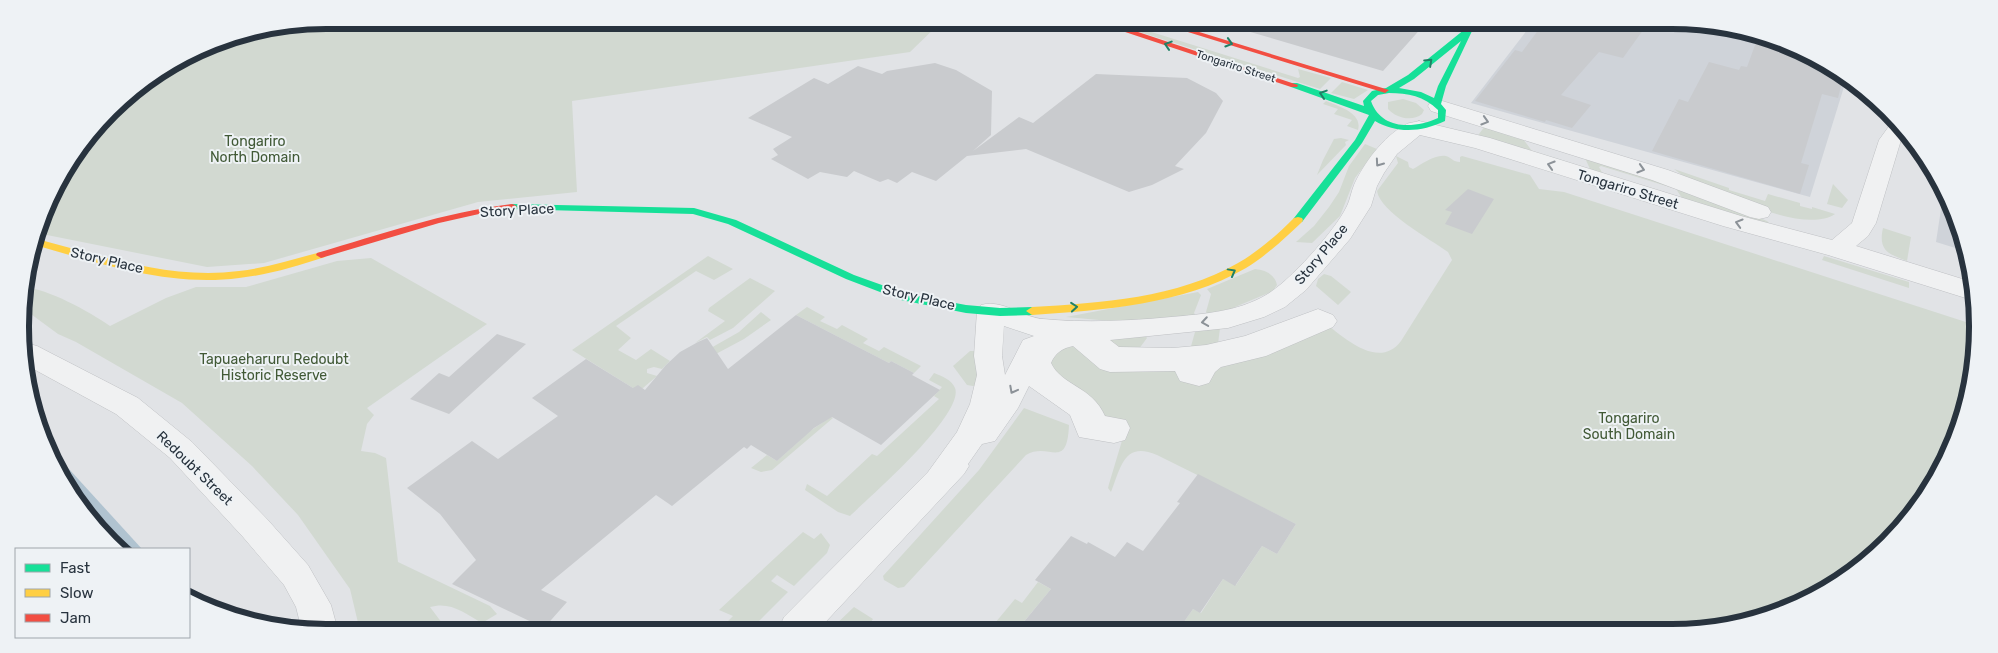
<svg xmlns="http://www.w3.org/2000/svg" width="1998" height="653" font-family="Rubik,sans-serif">
	<rect width="100%" height="100%" fill="#e1e3e6"/>
	<path fill="#cfd3d9" d="M1531 25 1732 26 1842 72 1847 77 1810 197 1471 103Z
		M1943 196 1965 251 1936 242Z"/>
	<path fill="#d2d9d1" d="M327 20 940 23 910 52 572 101 577 192 478 202 264 263 207 267 42 234 69 174 66 172 124 96 209 43Z
		M1111 23H1140L1142 29 1298 78 1300 77 1298 69 1331 78 1320 89Z
		M1342 82 1368 90 1354 99 1331 93Z
		M1403 99 1416 103 1424 110 1422 114C1412 122 1396 118 1388 109V102Z
		M1326 101C1338 106 1363 113 1358 130L1347 126 1352 120 1334 114 1338 109 1323 104Z
		M1485 126 1523 139 1532 151 1590 169 1585 158 1719 201 1767 221 1772 226 1682 198 1676 189 1601 166 1599 167 1604 176 1476 138Z
		M1341 138 1349 140 1345 142 1346 145 1317 175 1323 160 1334 139Z
		M1365 144 1377 149 1355 178 1340 216 1312 243 1296 242 1314 226 1329 207 1339 192 1349 166Z
		M1396 156 1408 162 1409 167 1413 169C1422 164 1435 154 1446 156 1452 158 1453 162 1460 162V157L1462 156 1530 175 1539 189 1564 192 1972 324V387L1937 479 1874 557 1807 602 1712 630 1179 629 1193 609 1201 613 1223 579 1236 585 1262 546 1277 554 1296 524 1157 455C1124 441 1121 467 1111 492L1108 488 1109 484 1124 434 1034 356 1040 347 1145 335 1147 338 1133 357H1188L1195 332 1220 328 1217 352 1320 319C1340 334 1378 372 1401 341L1452 260 1448 252C1430 239 1380 212 1377 191L1398 163Z
		M1674 169 1729 188V190L1765 201 1768 194 1800 203V206L1812 209V207L1835 214C1802 236 1716 190 1682 175Z
		M1833 184 1848 200 1842 208 1827 204Z
		M1883 228 1911 237 1907 261C1888 254 1878 250 1883 228Z
		M708 256 733 269 714 280 696 271 616 326 631 338 618 350 636 360 651 349 670 361 662 369 654 367 647 369V373L657 376 643 388H633L572 350Z
		M1824 256 1909 282V288L1822 260Z
		M371 258 487 324 367 408 374 415 367 424 361 451 375 453 386 458 398 562 490 606 497 614 482 623C465 613 450 601 430 607L445 627H359L350 589 298 515 252 466 182 403 76 342 58 334 24 309 23 287C49 289 88 311 110 326L166 298 196 287H246L337 261Z
		M1255 269C1266 270 1275 275 1277 285L1273 291 1228 310 1208 315 1206 312 1211 294 1207 289Z
		M1324 274 1331 276 1351 292 1338 305 1316 286 1318 279Z
		M750 278 775 291 733 328 710 340 707 337 695 343 725 321 708 311 709 308Z
		M1198 292 1201 295 1194 313 1198 318 1121 322 1066 317Z
		M807 307 825 317 820 321 837 329 842 325 868 339 863 343 879 351 884 347 921 366 914 373 891 361 889 363 796 315Z
		M761 312 771 320 744 339 714 355 702 353 739 332Z
		M970 351H977L979 387 967 385 953 366Z
		M934 373C942 376 952 380 955 388 965 414 870 497 850 516L838 512 805 490 807 484 827 496 872 454 877 456 939 399 934 396 942 387 929 380Z
		M1024 408 1069 425C1067 472 1049 441 1026 455L904 587 898 588 884 580 883 576 979 470Z
		M831 417 833 418 772 470 761 472 751 468 767 455 777 461 799 441 801 437Z
		M803 532 814 539 821 533 830 545 827 553 794 586 777 575 771 581 788 592 754 626 743 628 727 622 733 616 719 610Z
		M1038 582 1051 589 1022 624 1030 629H990L1015 599 1022 603Z
		M854 607 873 619 867 628H832Z"/>
	<path fill="#b0c3d0" d="M56 462 69 469 142 549H124L72 497Z"/>
	<path fill="#c9cbce" d="M1248 24 1424 25 1383 71 1247 31Z
		M1542 25 1646 26 1623 58 1599 52 1561 95 1591 105 1572 128 1546 120 1545 122 1475 101 1515 50 1522 52Z
		M1758 37 1844 74 1838 98 1822 94 1801 163 1809 165 1800 194 1652 151 1679 99 1688 102 1709 62 1739 70 1741 66 1747 67Z
		M935 63 956 70 992 91 991 135 973 151 1019 117 1033 123 1096 74 1187 78 1216 93 1223 101 1206 133 1175 166 1184 169 1152 185 1129 192 1026 149 967 156 936 181 912 172 897 183 888 179 880 182 854 171 847 177 820 172 808 179 771 159 778 155 773 149 792 137 748 118 814 78 828 84 858 66 882 74 887 71Z
		M1468 189 1494 199 1472 234 1445 224 1452 212 1445 210Z
		M796 315 889 363 891 361 914 373 912 375 940 390 881 445 832 417 814 428 777 461 751 445 747 449 744 447 672 506 656 495 541 590 567 602 544 628 452 584 476 560 440 514 407 488 472 441 498 459 558 416 532 398 586 359 633 388 638 385 645 390 666 365 680 352 698 342 707 338 728 369Z
		M497 334 526 344 449 414 410 399 439 373 449 377Z
		M1198 474 1296 524 1277 554 1262 546 1235 586 1223 579 1200 613 1193 609 1179 629H1018L1051 589 1035 580 1071 536 1087 544 1088 542 1115 557 1127 542 1143 551 1180 503 1177 502Z"/>
	<g fill="none" stroke-linecap="round" stroke-linejoin="round">
		<g stroke="#bfc1c4" stroke-width="1">
			<path id="street" d="M1439 100 1668 170 1768 207 1771 212 1768 217 1759 219 1750 217 1652 180 1431 111 1428 106 1431 101Z
				M1419 121 1490 138 1741 216 1832 240 1852 223 1879 140 1892 122 1905 134 1901 140 1876 223 1868 236 1856 246 1972 282V300L1828 255 1723 226 1475 148 1420 135 1397 154 1384 173 1377 186 1371 206 1350 239 1306 290 1285 307 1264 317 1228 328 1110 340 1119 347 1173 348 1206 345 1245 336 1318 309 1333 315 1337 321 1333 327 1266 356 1221 367 1215 372 1209 383 1199 386 1180 381 1175 371 1110 372 1100 369 1073 346C1063 348 1055 353 1051 363 1062 386 1092 386 1105 416L1126 420 1130 428 1125 440 1114 443 1079 437 1070 415 1029 386 1018 408 995 441 982 444 968 464 969 466 964 474 820 628H779L784 617 928 472 957 432 970 404 977 375 974 356 977 311 981 305C1003 299 1021 317 1043 319 1085 323 1128 321 1171 317 1203 314 1237 312 1266 295 1289 282 1335 231 1347 206 1350 200 1351 192 1354 185 1364 163 1383 137 1405 125 1409 122 1414 123 1419 121ZM1004 326 1034 336 1023 340 1005 375 1002 356Z
				M26 343 37 346 138 398 192 442 267 519 308 565 331 605 337 627H301L296 607 284 585 243 537 170 458 116 414 28 366Z"/>
		</g>
		<use href="#street" fill="#f0f1f2" fill-rule="evenodd"/>
		<path fill="#16e098" fill-rule="evenodd" d="M1470 25H1479L1472 31 1446 86 1441 104 1446 110 1445 121C1422 132 1397 134 1375 121L1362 143 1302 222H1294L1293 220 1294 218 1355 140 1369 115 1291 87V83H1297L1364 106 1363 101 1372 91 1386 88 1408 75ZM1461 41 1438 86 1434 98 1421 92 1399 88 1414 79ZM1389 93C1408 93 1424 96 1438 110V118C1414 129 1381 130 1371 101L1378 95Z
			M512 204 694 208 736 220 854 275 907 294 966 305 1000 308 1032 307 1038 311 1032 315 1000 316 966 313 901 300 846 279 728 224 693 214 509 209 507 207 509 205Z"/>
		<path fill="#ffcf43" fill-rule="evenodd" d="M1298 217 1302 218 1303 220 1302 222C1284 239 1267 255 1246 268 1182 305 1104 310 1032 315L1026 311 1032 307C1101 303 1177 298 1238 263 1259 251 1277 235 1294 218Z
			M37 239C103 256 170 280 239 271 267 268 294 259 321 252L326 255 325 257C297 266 268 275 239 278 170 287 101 264 35 245Z"/>
		<path fill="#f24e42" fill-rule="evenodd" d="M1098 23H1111L1298 85 1297 87H1291Z
			M1162 24H1173L1389 90 1385 93 1382 92Z
			M512 204 515 205 517 207 515 209 479 214 439 223 321 258 316 255 317 253C382 234 445 212 512 204Z"/>
	</g>
	<defs><path id="oneway-chevron" d="M-2-3.5L2.5 0L-2 3.5" fill="none" stroke-width="1.6" stroke-linecap="round" stroke-linejoin="round" transform="scale(1.25)"/></defs>
	<g stroke="#208166">
		<use href="#oneway-chevron" transform="translate(1229 43) rotate(17)"/>
		<use href="#oneway-chevron" transform="translate(1168 45) rotate(-162)"/>
		<use href="#oneway-chevron" transform="translate(1429 62) rotate(-43)"/>
		<use href="#oneway-chevron" transform="translate(1323 94) rotate(-162)"/>
		<use href="#oneway-chevron" transform="translate(1232 272) rotate(-29)"/>
		<use href="#oneway-chevron" transform="translate(1074 307) rotate(-5)"/>
	</g>
	<g stroke="#8c9298">
		<use href="#oneway-chevron" transform="translate(1485 121) rotate(17)"/>
		<use href="#oneway-chevron" transform="translate(1379 163) rotate(125)"/>
		<use href="#oneway-chevron" transform="translate(1551 165) rotate(-163)"/>
		<use href="#oneway-chevron" transform="translate(1641 169) rotate(17)"/>
		<use href="#oneway-chevron" transform="translate(1739 223) rotate(-164)"/>
		<use href="#oneway-chevron" transform="translate(1205 322) rotate(171)"/>
		<use href="#oneway-chevron" transform="translate(1013 390) rotate(118)"/>
	</g>
	<g text-anchor="middle" stroke-width="4" stroke-linejoin="round" paint-order="stroke">
		<g font-size="11" fill="#28333e" stroke="#eef2f5">
			<text transform="translate(1236 66) rotate(18)" y="4">Tongariro Street</text>
		</g>
		<g font-size="14" fill="#415936" stroke="#eef2f5">
			<text x="255" y="146">Tongariro<tspan x="255" dy="16">North Domain</tspan></text>
			<text x="274" y="364">Tapuaeharuru Redoubt<tspan x="274" dy="16">Historic Reserve</tspan></text>
			<text x="1629" y="423">Tongariro<tspan x="1629" dy="16">South Domain</tspan></text>
		</g>
		<g font-size="14" fill="#28333e" stroke="#eef2f5">
			<text transform="translate(1628 189) rotate(17)" y="5">Tongariro Street</text>
			<text transform="translate(517 210) rotate(-3)" y="5">Story Place</text>
			<text transform="translate(1321 254) rotate(-50)" y="5">Story Place</text>
			<text transform="translate(107 260) rotate(13)" y="5">Story Place</text>
			<text transform="translate(919 297) rotate(13)" y="5">Story Place</text>
			<text transform="translate(195 468) rotate(44)" y="5">Redoubt Street</text>
		</g>
	</g>
	<path d="M0 0H1998V653H0ZM326 29H1672A297 297 0 0 1 1969 326V327A297 297 0 0 1 1672 624H326A297 297 0 0 1 29 327V326A297 297 0 0 1 326 29Z" fill="#eef2f5" fill-rule="evenodd"/>
	<path fill="none" stroke="#28333e" stroke-width="6" d="M326 29H1672A297 297 0 0 1 1969 326V327A297 297 0 0 1 1672 624H326A297 297 0 0 1 29 327V326A297 297 0 0 1 326 29Z"/>
	<rect x="15" y="548" width="175" height="90" fill="#eef2f5" stroke="#9fa6ac"/>
	<rect x="25" y="564" width="25" height="8" fill="#16e098" stroke="#9fa6ac"/>
	<text x="60" y="573" font-size="15" fill="#28333e">Fast</text>
	<rect x="25" y="589" width="25" height="8" fill="#ffcf43" stroke="#9fa6ac"/>
	<text x="60" y="598" font-size="15" fill="#28333e">Slow</text>
	<rect x="25" y="614" width="25" height="8" fill="#f24e42" stroke="#9fa6ac"/>
	<text x="60" y="623" font-size="15" fill="#28333e">Jam</text>
</svg>
